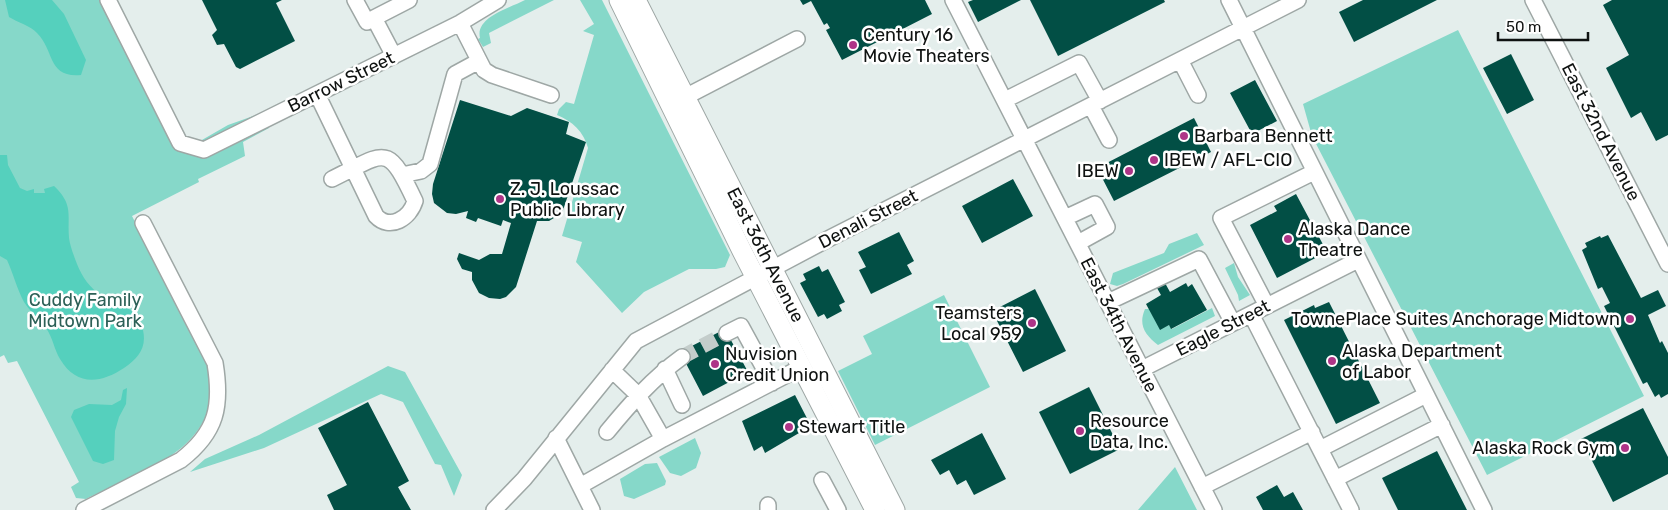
<svg xmlns="http://www.w3.org/2000/svg" width="1668" height="510" font-family="Rubik,sans-serif">
	<rect width="100%" height="100%" fill="#e4eeec"/>
	<path fill="#86d8c9" d="M0 0H106L188 148 228 125 264 112 269 128 243 142 245 156 198 179 199 182 132 216 207 364C230 446 144 470 86 499L76 498 71 487 79 482 17 361 8 363 4 355 0 357Z
		M525 0H554L489 33 491 43 483 47 478 39 480 38C475 17 510 8 525 0Z
		M580 0H602L730 255 725 267 716 269H689L644 292 622 313 576 262 582 242 562 236 588 148C584 132 572 121 557 115L559 109 566 102 574 104 594 35 583 31 594 24Z
		M1458 30 1644 396 1487 475 1312 136 1303 104Z
		M1197 233 1204 245 1123 284 1117 286 1110 284 1113 273 1164 253 1169 244Z
		M1234 263 1238 277 1250 295 1239 301 1238 295 1225 268Z
		M944 295 990 387 875 445 838 371 872 354 863 336Z
		M1212 308 1215 316 1158 345C1145 335 1138 325 1145 309H1149L1160 329 1169 325 1172 329Z
		M388 366 405 372 462 475 454 496 441 465 435 464 403 402 381 394 264 448 190 472 205 459 259 435Z
		M695 438 701 453 696 468 681 476 670 473 659 457Z
		M657 463 666 481 665 485 634 499 624 496 620 479 645 464Z
		M1175 467 1197 510H1138Z"/>
	<path fill="#55d0bd" d="M5 0H52L64 14 86 60 81 75C47 78 55 51 37 33 31 26 17 22 9 17Z
		M0 155H7L8 165 20 188 27 191 34 189V193H45L44 189 54 186C74 205 67 215 69 238 70 246 74 256 77 264 82 277 90 288 102 296 118 307 138 305 143 330 147 348 138 358 124 368 100 384 76 386 60 359 54 349 53 338 46 328 40 319 30 312 24 302 17 289 13 273 7 260L0 256Z
		M127 388 126 404 119 417 115 431 114 460 103 464 93 461 71 417 74 410 89 404 112 405 121 400 123 390Z"/>
	<path fill="#024f45" d="M202 0H282L276 3 295 41 240 69 236 67 224 44 217 45 212 35 217 30Z
		M800 0H925L932 14 842 60 826 30 830 28 827 23 824 25 811 1 803 5Z
		M973 0H1021L978 22 968 2Z
		M1030 0H1164L1165 2 1058 56Z
		M1363 0H1437L1354 42 1339 12Z
		M1612 0H1668V135L1656 141 1641 112 1631 118 1606 68 1629 55 1603 5Z
		M1511 54 1534 100 1507 114 1483 68Z
		M1255 80 1277 121 1252 134 1230 93Z
		M460 100 511 116 527 108 569 122 566 134 586 142 562 213 549 221H537L516 287 506 297 500 299 489 298 479 293 472 280V272L462 269 457 259 459 253 479 260 490 254H502L511 223 503 220 501 226 478 218 476 222 466 218 468 211 456 214 447 213 434 203 432 194 433 184Z
		M1194 118 1211 152 1114 201 1097 168Z
		M1013 179 1033 216 982 243 962 206Z
		M1296 194 1327 252 1277 278 1250 225 1277 211 1274 206Z
		M899 232 914 261 907 265 912 274 871 294 859 270 866 267 858 252Z
		M1608 235 1641 298 1658 290 1666 306 1648 315 1660 343 1662 341 1668 353V394L1661 398 1659 394 1655 397 1647 382 1643 384 1604 306 1610 303 1602 287 1598 289 1582 250 1587 247 1585 243 1600 236 1601 238Z
		M819 266 822 272 828 269 845 302 839 305 842 311 827 319 824 314 818 317 800 283 806 280 803 274Z
		M1165 283 1170 292 1186 283 1188 287 1192 284 1207 310 1171 329 1169 325 1160 330 1146 304 1161 295 1157 288Z
		M1035 289 1066 351 1023 372 992 311Z
		M1329 302 1380 403 1336 424 1284 320 1314 305 1315 308Z
		M725 329 748 372 703 396 680 352Z
		M1089 387 1120 449 1070 474 1039 412Z
		M795 395 811 426 765 453 762 446 754 451 742 421Z
		M368 402 409 481 398 487 411 510H334L327 495 347 485 318 428Z
		M1643 408 1668 457V474L1613 502 1581 439Z
		M982 433 1006 479 974 495 966 480 957 485 949 470 940 475 931 460Z
		M1437 451 1467 510H1398L1382 478Z
		M1277 485 1284 497 1293 492 1303 510H1263L1256 497Z"/>
	<g fill="none" stroke-linecap="round" stroke-linejoin="round">
		<path stroke="#c4cdcb" stroke-width="15" stroke-dasharray="15 8" stroke-linecap="butt" d="M682 357 727 333"/>
		<g stroke="#9ea7a5" stroke-width="18">
			<path id="minor" d="M108 0 180 143 204 150 460 23 498 0
				M355 0 367 22 374 18 394 56
				M953 0 1214 510
				M1229 0 1484 510
				M1533 0 1668 264
				M374 18 409 0
				M460 23 484 70 492 75 551 95
				M1180 60 1198 95
				M317 94 376 216C390 231 410 218 415 201 387 142 387 152 332 179
				M685 97 797 39
				M1005 100 1079 63 1100 101
				M1091 106 1109 140
				M402 175 421 171 430 164 455 74 479 61
				M1065 218 1095 204 1107 227 1078 243
				M1108 302 1199 259 1233 323
				M1267 306 1221 218 1314 172
				M1251 314 1351 510
				M727 333 741 326 772 383
				M665 369 682 405
				M1142 369 1358 260
				M607 432C630 404 653 378 682 357
				M556 438 592 510
				M663 439 802 367
				M1320 449 1426 395
				M1335 479 1442 425
				M822 480 838 510
				M580 486 663 439 638 395 612 370
				M1202 487 1312 432
				M84 510 181 460C217 432 222 406 215 363L143 223
				M494 510 524 479 636 341 832 237 1298 0
				M768 510V505"/>
		</g>
		<g stroke="#9ea7a5" stroke-width="21">
			<g id="major">
				<path d="M619 0 742 251 875 510"/>
				<path id="s1" d="M636 0 895 510"/>
			</g>
		</g>
		<use href="#minor" stroke="#fff" stroke-width="15"/>
		<use href="#major" stroke="#fff" stroke-width="19"/>
	</g>
	<g fill="#ae3487" stroke="#fff" stroke-width="2">
		<circle cx="853" cy="45" r="5"/>
		<circle cx="1184" cy="136" r="5"/>
		<circle cx="1154" cy="160" r="5"/>
		<circle cx="1129" cy="171" r="5"/>
		<circle cx="500" cy="199" r="5"/>
		<circle cx="1288" cy="239" r="5"/>
		<circle cx="1630" cy="319" r="5"/>
		<circle cx="1032" cy="323" r="5"/>
		<circle cx="1332" cy="361" r="5"/>
		<circle cx="715" cy="364" r="5"/>
		<circle cx="789" cy="427" r="5"/>
		<circle cx="1080" cy="431" r="5"/>
		<circle cx="1625" cy="448" r="5"/>
	</g>
	<g text-anchor="middle" stroke-width="5" stroke-linejoin="round" paint-order="stroke">
		<g font-size="18" fill="#0f1211" stroke="#fff" text-anchor="start">
			<text x="863" y="41">Century 16<tspan x="863" dy="21">Movie Theaters</tspan></text>
			<text x="1194" y="142">Barbara Bennett</text>
			<text x="1164" y="166">IBEW / AFL-CIO</text>
			<text x="1119" y="177" text-anchor="end">IBEW</text>
			<text x="510" y="195">Z. J. Loussac<tspan x="510" dy="21">Public Library</tspan></text>
			<text x="1298" y="235">Alaska Dance<tspan x="1298" dy="21">Theatre</tspan></text>
			<text x="1022" y="319" text-anchor="end">Teamsters<tspan x="1022" dy="21">Local 959</tspan></text>
			<text x="1620" y="325" text-anchor="end">TownePlace Suites Anchorage Midtown</text>
			<text x="1342" y="357">Alaska Department<tspan x="1342" dy="21">of Labor</tspan></text>
			<text x="725" y="360">Nuvision<tspan x="725" dy="21">Credit Union</tspan></text>
			<text x="1090" y="427">Resource<tspan x="1090" dy="21">Data, Inc.</tspan></text>
			<text x="799" y="433">Stewart Title</text>
			<text x="1615" y="454" text-anchor="end">Alaska Rock Gym</text>
		</g>
		<g font-size="18" fill="#0f1211" stroke="#fff">
			<text transform="translate(341 82) rotate(-26)" y="6">Barrow Street</text>
			<text transform="translate(1601 132) rotate(63)" y="6">East 32nd Avenue</text>
			<text transform="translate(868 219) rotate(-27)" y="6">Denali Street</text>
			<text dy="6" stroke="none"><textPath href="#s1" startOffset="286">East 36th Avenue</textPath></text>
			<text transform="translate(1119 325) rotate(63)" y="6">East 34th Avenue</text>
			<text transform="translate(1223 328) rotate(-27)" y="6">Eagle Street</text>
		</g>
		<g font-size="18" fill="#2c6057" stroke="#fff">
			<text x="85" y="306">Cuddy Family<tspan x="85" dy="21">Midtown Park</tspan></text>
		</g>
	</g>
	<path d="M1498 32v8h90v-8" fill="none" stroke="#0f1211" stroke-width="2.5"/>
	<text x="1506" y="32" font-size="15" fill="#0f1211" stroke="#ffffff" stroke-width="4" paint-order="stroke">50 m</text>
</svg>
